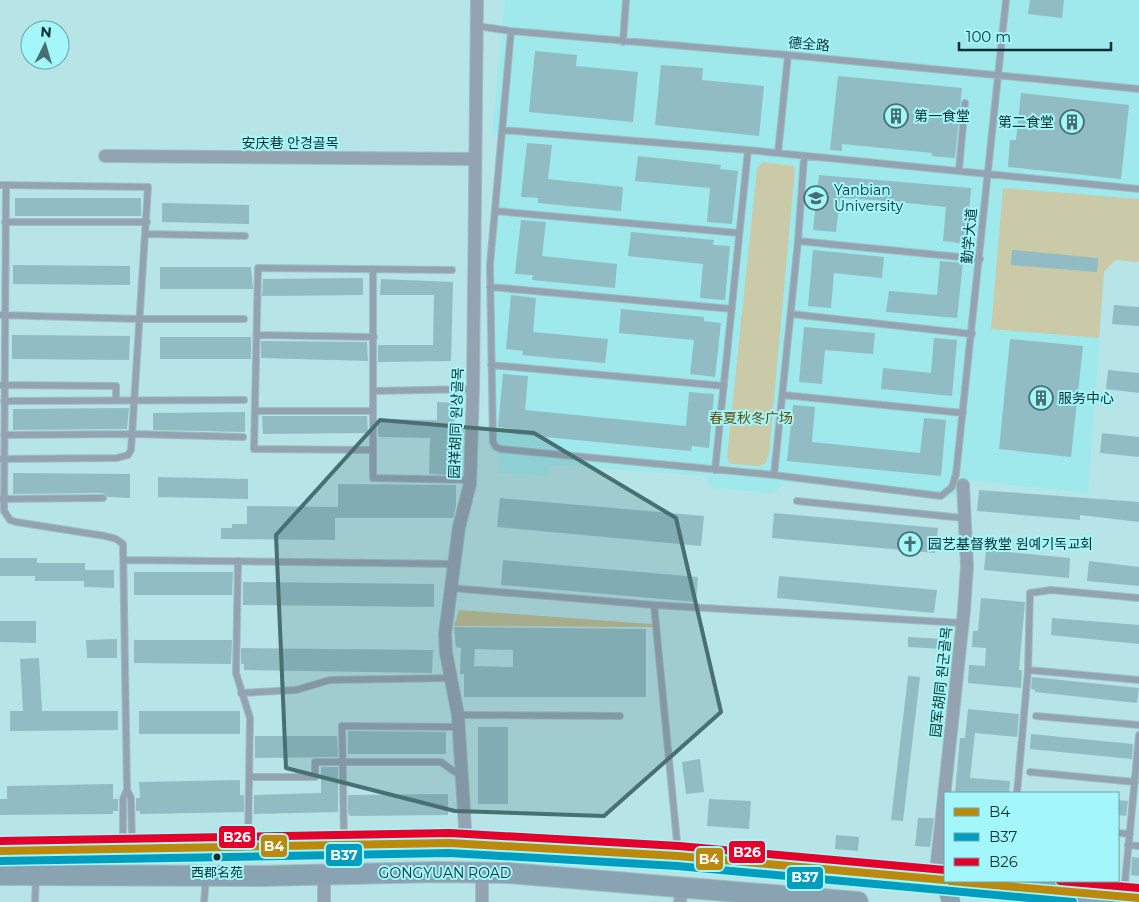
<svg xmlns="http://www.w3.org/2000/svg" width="1139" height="902" font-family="Montserrat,'Noto Sans SC','Noto Sans KR',sans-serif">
	<rect width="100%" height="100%" fill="#b7e4e6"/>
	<path fill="#9fe8ec" d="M505 0H1139V262L1115 260 1104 272 1088 493 959 479 956 495 951 498 786 482 773 493 712 488 705 476 558 465 549 467V476L498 473 499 454 488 450 486 262 498 137 492 135Z"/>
	<path fill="#cacaa8" d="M763 162 793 166 795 169 769 453 766 463 760 466 733 464 729 463 727 457 757 168Z
		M1003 188 1139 199V262L1115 260 1104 272 1099 338 991 329Z"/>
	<path fill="#c0bc90" d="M459 610 652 624 654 627 454 626Z"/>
	<path fill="#91bcc3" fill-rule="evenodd" d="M1030 0H1064L1062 18 1028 14Z
		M535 51 577 55 576 66 638 72 633 122 529 112Z
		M661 65 703 68 702 80 764 86 759 136 655 125Z
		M838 76 962 88 955 158 932 156V153L842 144V151L830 150Z
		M1021 93 1129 105 1121 179 1008 167 1010 140H1016Z
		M527 143 552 145 548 179 623 187 621 211 538 203V198L521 197Z
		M638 156 721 165 720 169 738 171 732 224 707 222 710 188 635 181Z
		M819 175 971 188 966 244 943 241 946 207 888 201 840 198 836 232 813 230Z
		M15 198H141V216H15Z
		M162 203 249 205V224L162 222Z
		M521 220 546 222 542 256 617 264 615 288 532 280 533 275 515 274Z
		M631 232 714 240 713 245 730 246 725 300 700 298 703 264 628 256Z
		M813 250 884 257 882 278 834 273 831 308 808 306Z
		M1012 250 1098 258 1097 272 1011 265Z
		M940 261 963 263 957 318 886 312 889 291 937 295Z
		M13 265 130 266V285L13 284Z
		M160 267H251L253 289H160Z
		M363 278V295L262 296 263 279Z
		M381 279 453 282 451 361 378 362V345H433L434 295H380Z
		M511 295 536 298 533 332 608 339 605 363 522 355 523 351 506 349Z
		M1114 305 1139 307V326L1112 324Z
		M621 309 704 317V321L721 323 715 377 690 374 694 340 619 333Z
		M804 327 875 333 873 354 825 350 822 384 799 382Z
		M12 335 130 336 129 360 12 359Z
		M160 337H251V359H160Z
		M934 338 957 340 952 396 881 389 883 368 931 373Z
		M1010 339 1083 346 1071 457 999 449Z
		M261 341 367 342 368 361 261 358Z
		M1108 370 1139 373V393L1106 389Z
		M503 374 528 376 525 410 686 426 689 392 714 394 709 448 692 446 691 451 514 434 515 429 498 427Z
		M437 402 455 403 453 475 429 474 430 438 379 437 378 433V419L437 420Z
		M793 405 815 407 812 442 920 453 924 418 946 420 941 476 787 461Z
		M129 408 127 429 13 430V409Z
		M245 412V432L153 430V413Z
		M262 416H367L368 433 263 434Z
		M1102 433 1139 437V457L1100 453Z
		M13 473 130 474V498L108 497 103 493 13 494Z
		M158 477 248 479V499L158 497Z
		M338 484 456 485V506L453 518H335V540L221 539V528H232V524H247V506L338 507Z
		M979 490 1139 502V522L1080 515V520L977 511Z
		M500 498 704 516 701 546 497 527Z
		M774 513 938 528 935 553 772 538Z
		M986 550 1070 558 1069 578 984 570Z
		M0 558H37V563H85V570H114V588L84 587V581H35V576H0Z
		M503 560 698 577 696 602 501 585Z
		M1089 561 1139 567V586L1087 581Z
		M134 572H233L232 595H134Z
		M779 576 937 590 934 613 777 598Z
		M243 582 434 584V607L243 605Z
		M981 598 1025 602 1019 670H1022L1021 688 968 683 969 665 985 666 986 648 972 647 973 631H978Z
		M1052 618 1139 625V644L1051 635Z
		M0 621H36V643L0 642Z
		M454 627 646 629V697H464V674H460L461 648 456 647ZM475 649 513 650V667L474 666Z
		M908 637 943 639V649L908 647Z
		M117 639V658H87L86 640Z
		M134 640H232L231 664 134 663Z
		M241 648 433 650 432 673 244 670V664H241Z
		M39 658 42 711H118V730L10 731V711H23L20 659Z
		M908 676 920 677 903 821 891 820Z
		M1032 677 1139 688 1137 703 1035 692V690L1031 689Z
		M968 709 1019 714 1017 737 975 733 970 778 1010 781 1009 793H955L960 738H965Z
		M139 711H240V734H139Z
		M478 727H508V804H478Z
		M348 731 446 732V754H348Z
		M1031 734 1133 744 1132 759 1030 749Z
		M255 736H337L338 757 255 758Z
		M700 759 704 792 686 794 682 762Z
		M321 767H338V812L254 814V795L321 793Z
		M240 780V795H244V812L140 814V811H136V798H140L139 782Z
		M113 784V799H118V811H113V814L0 815V799H7V786Z
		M448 794V815L350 816 348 812V795Z
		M709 799 751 801 749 829 707 826Z
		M1118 800 1128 801 1126 816 1118 815Z
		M918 818H934L930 847 915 846Z
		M836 835 859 837 858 851 835 849Z
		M1132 857 1139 858V876L1131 875Z"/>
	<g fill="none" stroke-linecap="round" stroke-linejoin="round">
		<g stroke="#9cc0c2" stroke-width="8">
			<path id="lane" d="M477 26 511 31 788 55 1139 89
				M511 31 490 265 493 442 496 447 501 449 774 475 941 496 952 487 956 474 1006 0
				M623 42 626 0
				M502 130 748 150 1139 189
				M778 153 788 55
				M959 170 965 103
				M0 185 148 187 131 450 128 455 117 458 0 459
				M6 185 4 511 10 520 16 522 105 536 116 539 123 544 127 790 123 799V846
				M495 211 739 233
				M5 222H147
				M146 234 245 236
				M798 241 980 259
				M373 269V478L470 480
				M490 287 732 309
				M791 314 972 334
				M0 315 139 319H244
				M257 335 374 337
				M491 365 724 386
				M1 385 116 386V400
				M373 391 473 389
				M783 395 963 413
				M4 401 244 400
				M255 411H373
				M4 435 133 434 243 437
				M373 450 254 449 258 268 452 270
				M715 470 748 150
				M774 475 798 241 804 157
				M0 499 103 498
				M797 501 963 518
				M125 560 455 564
				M238 561 236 673 250 718 248 845
				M451 588 654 605 962 623
				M654 605 678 852
				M1028 670 1139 680
				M241 693 296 690 330 680 451 678
				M458 715 620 716
				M1036 716 1139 725
				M1030 772 1135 782
				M249 777H315V762H441L455 772 462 773
				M127 790 131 798 132 845
				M1017 793 1028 670 1030 593 1051 590 1139 598
				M1118 833 1130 834
				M344 841 342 726 459 727
				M1128 845 1139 846
				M1124 893 1139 735
				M35 902 36 878
				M204 902 206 878"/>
		</g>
		<g stroke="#9cc0c2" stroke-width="14">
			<path id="street" d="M105 156 475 159
				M466 844 458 715 446 653 445 634 459 527 470 484 473 389 477 0
				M482 873V902
				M945 881 937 862 964 610 967 566 963 485
				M324 902V875
				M680 902 682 887"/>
		</g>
		<g stroke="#9cc0c2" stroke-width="19">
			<path id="secondary" d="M945 881 951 902"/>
		</g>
		<g stroke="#9cc0c2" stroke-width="22">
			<path id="primary" d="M0 851 449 843 678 856 1139 898
				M0 875 262 876 438 872 508 873 858 902"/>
		</g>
		<use href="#lane" stroke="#93a3b1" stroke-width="6"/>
		<use href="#street" stroke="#93a3b1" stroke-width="12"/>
		<use href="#secondary" stroke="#8ca2b0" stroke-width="18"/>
		<use href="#primary" stroke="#8aa3b2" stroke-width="20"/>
		<g stroke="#a3f6fa" stroke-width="11">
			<path id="bus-1" d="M0 851 449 843 678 856 945 880
				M950 881 1139 898"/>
		</g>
		<g stroke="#a3f6fa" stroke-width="11">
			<path id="bus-2" d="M0 861 449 853 677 866 1073 902"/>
		</g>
		<g stroke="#a3f6fa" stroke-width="11">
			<path id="bus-3" d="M0 841 450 833 679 846 945 870
				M1060 881 1139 888"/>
		</g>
		<use href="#bus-1" stroke="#bc890d" stroke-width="8"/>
		<use href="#bus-2" stroke="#019dbe" stroke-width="8"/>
		<use href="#bus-3" stroke="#e4002b" stroke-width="8"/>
	</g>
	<path fill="#487072" fill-opacity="0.2" stroke="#487072" stroke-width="4" stroke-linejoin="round" d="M380 420 534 433 676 518 721 712 604 816 455 811 286 768 276 535Z"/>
	<defs>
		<g id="building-ring" transform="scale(1.25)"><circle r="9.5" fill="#a3f6fa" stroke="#487072" stroke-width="1.5"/><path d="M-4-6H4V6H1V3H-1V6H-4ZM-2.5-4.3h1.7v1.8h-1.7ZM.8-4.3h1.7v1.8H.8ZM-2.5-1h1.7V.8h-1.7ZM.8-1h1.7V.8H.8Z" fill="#487072"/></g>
		<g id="university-ring" transform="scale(1.25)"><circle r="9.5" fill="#a3f6fa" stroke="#487072" stroke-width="1.5"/><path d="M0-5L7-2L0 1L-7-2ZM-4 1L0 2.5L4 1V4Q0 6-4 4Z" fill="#487072"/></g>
		<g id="church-ring" transform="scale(1.25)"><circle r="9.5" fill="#a3f6fa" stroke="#487072" stroke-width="1.5"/><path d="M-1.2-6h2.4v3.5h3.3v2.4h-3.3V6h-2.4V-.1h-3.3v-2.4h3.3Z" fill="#487072"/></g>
	</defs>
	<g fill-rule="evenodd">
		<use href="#building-ring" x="896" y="116"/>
		<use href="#building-ring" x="1072" y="122"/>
		<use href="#university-ring" x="816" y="198"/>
		<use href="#building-ring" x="1041" y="398"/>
		<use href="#church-ring" x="910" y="544"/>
	</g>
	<circle fill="#0d3133" stroke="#a3f6fa" stroke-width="2" cx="217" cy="857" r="4.5"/>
	<g text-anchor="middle" stroke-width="4" stroke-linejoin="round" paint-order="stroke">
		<g font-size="13" fill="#0d3133" stroke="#a3f6fa">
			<text x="217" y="877">西郡名苑</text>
		</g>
		<g font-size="14" fill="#0d3133" stroke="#a3f6fa">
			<text transform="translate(809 44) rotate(5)" y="5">德全路</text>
			<text x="290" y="148">安庆巷 안경골목</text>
			<text transform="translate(969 236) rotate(-85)" y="5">勤学大道</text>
			<text transform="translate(456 423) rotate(-88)" y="5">园祥胡同 원상골목</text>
			<text transform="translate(941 682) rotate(-84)" y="5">园军胡同 원군골목</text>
			<text x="445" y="878">GONGYUAN ROAD</text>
		</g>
		<g font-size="14" fill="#0d3133" stroke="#a3f6fa" text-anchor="start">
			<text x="914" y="121">第一食堂</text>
			<text x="1054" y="127" text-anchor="end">第二食堂</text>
			<text x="834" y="195">Yanbian<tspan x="834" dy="16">University</tspan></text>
			<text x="1058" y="403">服务中心</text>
			<text x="928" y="549">园艺基督教堂 원예기독교회</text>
		</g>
		<g font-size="14" fill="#694b0b" stroke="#a3f6fa">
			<text x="751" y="423">春夏秋冬广场</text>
		</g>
	</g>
	<g stroke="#a3f6fa" stroke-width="2">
		<rect x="218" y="825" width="38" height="24" rx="5" fill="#e4002b"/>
		<rect x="260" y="834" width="28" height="24" rx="5" fill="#bc890d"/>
		<rect x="728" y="840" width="38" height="24" rx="5" fill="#e4002b"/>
		<rect x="325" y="843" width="38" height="24" rx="5" fill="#019dbe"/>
		<rect x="695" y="847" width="29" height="24" rx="5" fill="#bc890d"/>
		<rect x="786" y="866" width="38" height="24" rx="5" fill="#019dbe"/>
	</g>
	<g font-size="14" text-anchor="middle" font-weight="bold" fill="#fff">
		<text x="237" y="842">B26</text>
		<text x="274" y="851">B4</text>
		<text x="747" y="857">B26</text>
		<text x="344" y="860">B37</text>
		<text x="709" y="864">B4</text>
		<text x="805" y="882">B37</text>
	</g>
	<rect x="944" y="792" width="175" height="90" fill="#a3f6fa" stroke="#67a7aa"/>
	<rect x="954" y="808" width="25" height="8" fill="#bc890d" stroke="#67a7aa"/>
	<text x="989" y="817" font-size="15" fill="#0d3133">B4</text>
	<rect x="954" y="833" width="25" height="8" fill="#019dbe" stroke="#67a7aa"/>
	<text x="989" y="842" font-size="15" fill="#0d3133">B37</text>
	<rect x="954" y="858" width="25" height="8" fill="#e4002b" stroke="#67a7aa"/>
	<text x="989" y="867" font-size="15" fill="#0d3133">B26</text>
	<g transform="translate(45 45) rotate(5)"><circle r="24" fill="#a3f6fa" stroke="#67a7aa"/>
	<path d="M0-4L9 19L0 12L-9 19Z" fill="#487072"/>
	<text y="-8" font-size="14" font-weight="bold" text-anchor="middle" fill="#0d3133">N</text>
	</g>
	<path d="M959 42v8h152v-8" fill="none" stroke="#0d3133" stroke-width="2.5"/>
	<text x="966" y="42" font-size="15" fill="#0d3133" stroke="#a3f6fa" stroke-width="4" paint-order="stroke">100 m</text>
</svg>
